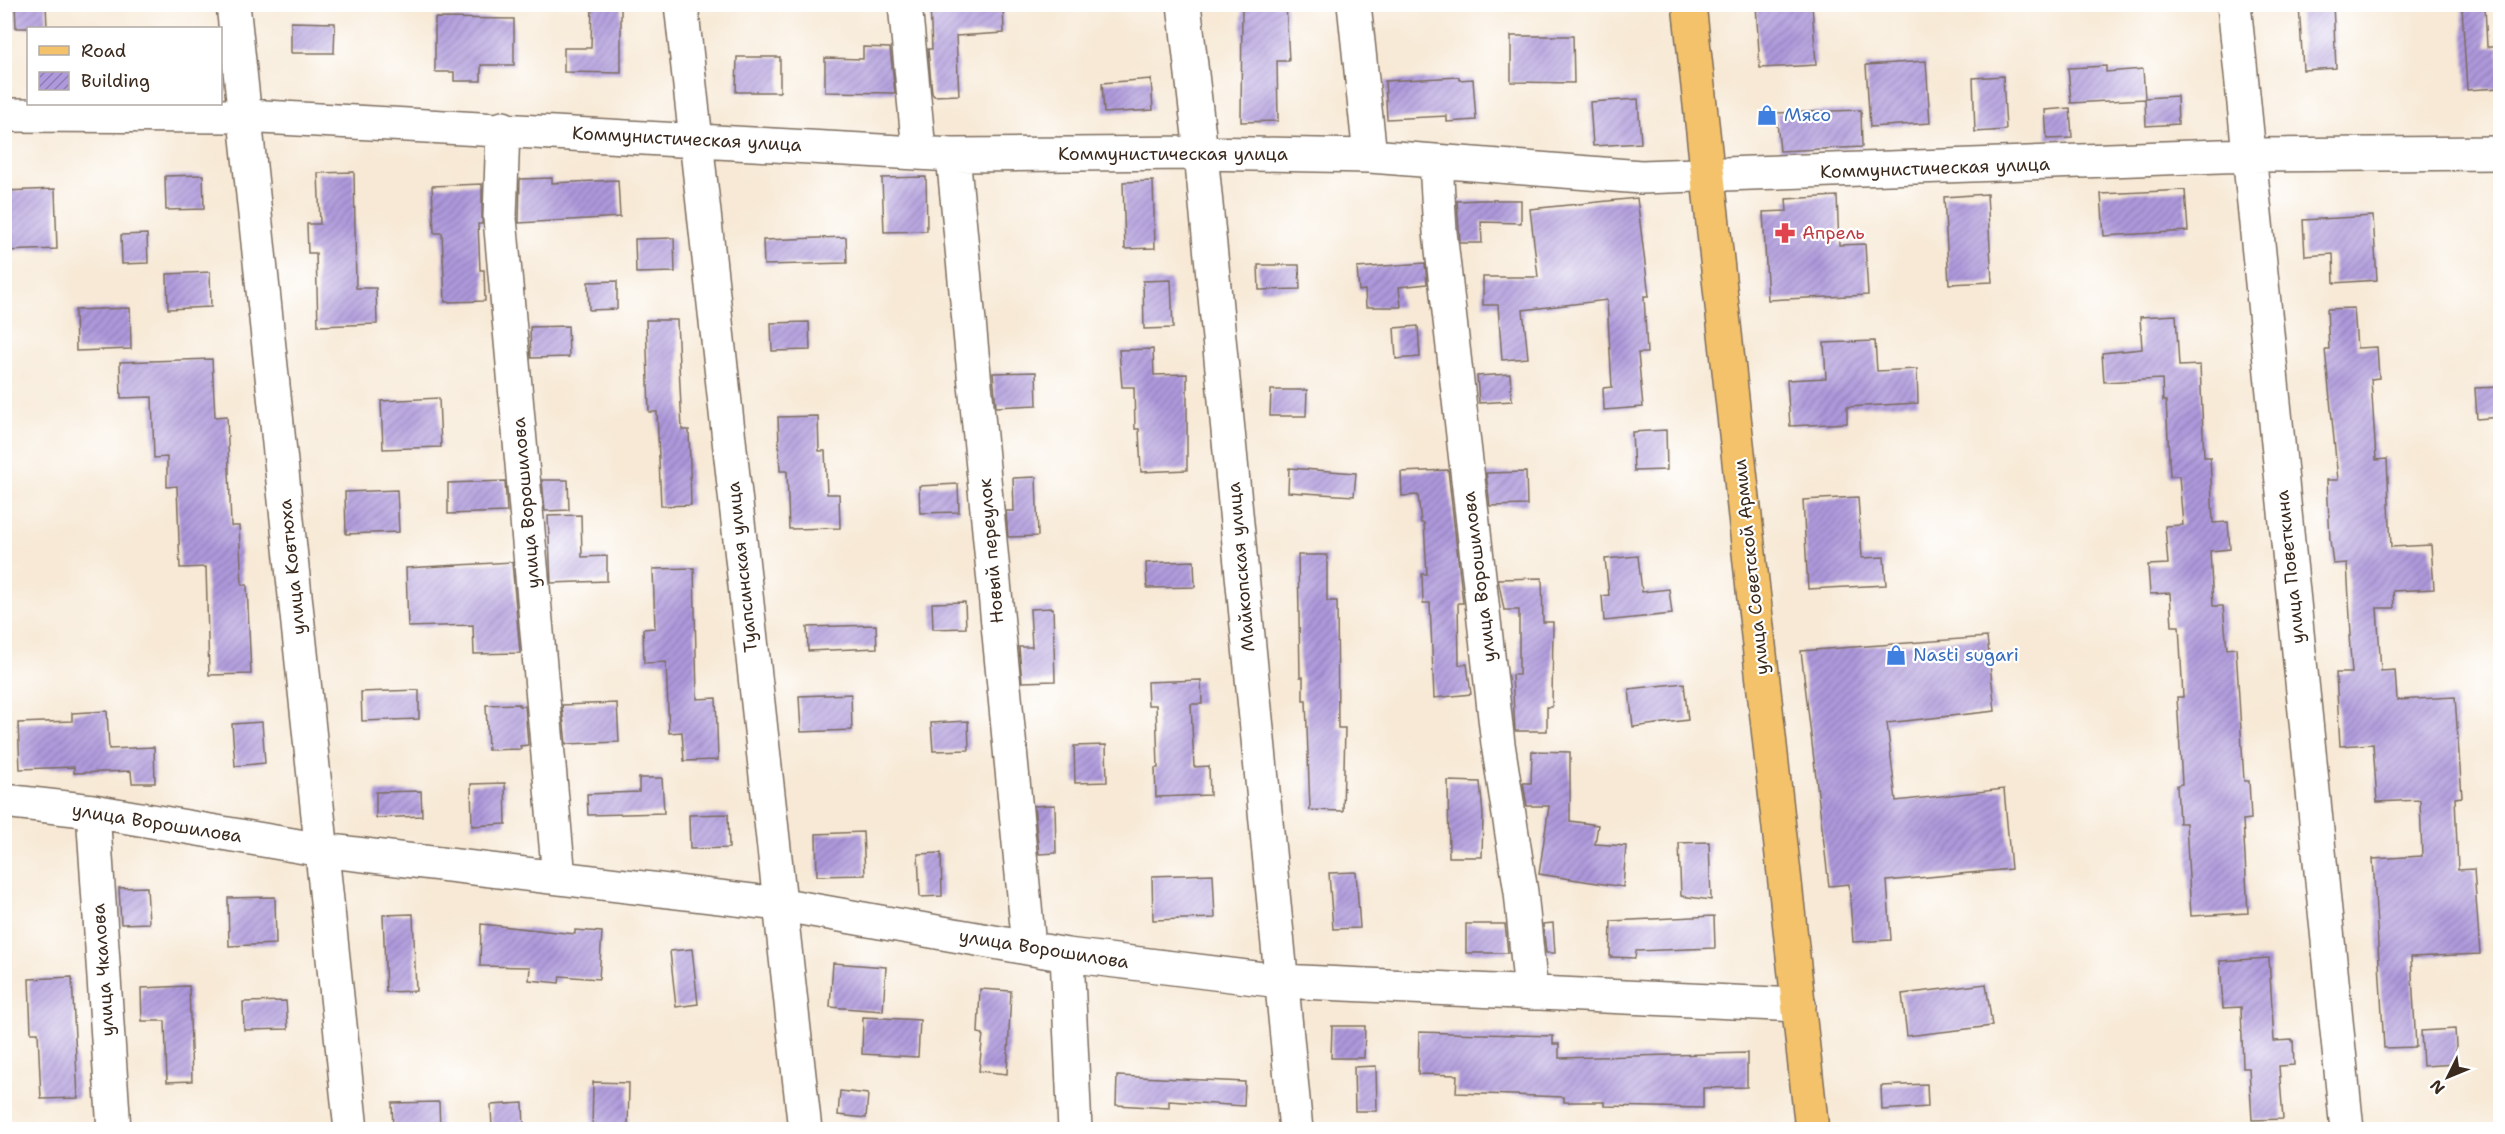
<svg xmlns="http://www.w3.org/2000/svg" width="2505" height="1134" font-family="'Shantell Sans',sans-serif">
	<defs>
		<pattern id="building-hatch" width="6" height="6" patternUnits="userSpaceOnUse" patternTransform="scale(1.5)"><rect width="6" height="6" fill="#ae99dc"/><path d="M-1 1l2-2M0 6l6-6M5 7l2-2" fill="none" stroke="#8f7db2"/></pattern>
	</defs>
	<rect width="100%" height="100%" fill="#fff"/>
	<filter id="ink" filterUnits="userSpaceOnUse"><feTurbulence type="fractalNoise" baseFrequency=".0167" numOctaves="2"/><feDisplacementMap in="SourceGraphic" scale="12" xChannelSelector="R" yChannelSelector="G"/><feConvolveMatrix kernelMatrix="1 2 1 2 8 2 1 2 1" color-interpolation-filters="sRGB"/></filter>
	<filter id="wash" filterUnits="userSpaceOnUse"><feTurbulence type="fractalNoise" baseFrequency=".008" numOctaves="4" result="noise"/><feDisplacementMap in="SourceGraphic" scale="24" xChannelSelector="R" yChannelSelector="G"/><feGaussianBlur stdDeviation="1.35" result="paint"/><feColorMatrix in="noise" values="0 0 0 0 0 0 0 0 0 0 0 0 0 0 0 0 0 1.4 0 .05"/><feComposite in="paint" operator="in"/></filter>
	<g filter="url(#wash)">
		<rect width="100%" height="100%" fill="#f7e9d5"/>
		<g id="blocks">
			<path fill="url(#building-hatch)" d="M15 4H46L47 28H16Z
				M592 4H621V73L564 72V48H591Z
				M930 4H1003L1004 33 956 36 959 95 934 96 932 93 928 49H932Z
				M1242 4H1286L1289 61H1277L1278 121 1241 122Z
				M1756 4H1812L1816 65 1760 68Z
				M2299 4H2333L2336 68 2303 70Z
				M2485 6 2487 47H2499L2500 88 2467 90 2462 7Z
				M435 18 514 19V65H481V81H454V72H435Z
				M291 22 335 23 334 53H291Z
				M1511 36H1573L1574 83 1511 82Z
				M863 47 890 48 895 93 825 92V58L863 59Z
				M737 57H780V92H736Z
				M1926 61 1930 123 1870 127 1866 65Z
				M2106 66V72L2143 69 2145 98 2177 96 2178 124 2146 126 2145 99 2071 103 2068 68Z
				M2003 76 2006 130 1975 132 1973 78Z
				M1459 77V80L1473 79 1476 120 1447 122V116L1387 119 1385 81Z
				M1151 79 1153 110 1104 113 1102 83Z
				M1638 99 1641 143 1593 146 1590 102Z
				M2070 108 2072 138 2047 139 2045 110Z
				M1861 110 1862 147 1780 151 1776 113Z
				M354 172 356 288H376L377 324 318 326 316 253H308L307 224H320L318 173Z
				M203 175 204 209 166 210 165 176Z
				M926 177 927 231 884 232 882 178Z
				M552 178V183L618 180 620 217 519 223 520 179Z
				M1153 181 1155 248 1125 249 1123 182Z
				M482 184V224H478L480 270H484L485 301 445 302 442 233H434L432 186Z
				M55 189 57 249 4 251V191Z
				M2185 190 2188 231 2104 236 2101 194Z
				M1987 194 1992 282 1949 284 1944 197Z
				M1837 196 1839 245 1865 244 1868 295 1768 300 1763 212 1787 211 1786 199Z
				M1637 198 1649 296H1644L1647 353H1638L1643 407 1604 410 1603 388 1612 387 1607 300 1523 310 1528 358 1502 360 1498 305H1483V277H1538L1530 209Z
				M1481 200H1521V223L1481 222 1482 243H1460L1457 201Z
				M2373 216 2377 280 2334 283 2333 254 2305 256 2303 220Z
				M147 234 148 263 122 264 121 235Z
				M846 237 847 263 764 265 763 240Z
				M674 238 675 272 636 273 635 239Z
				M1425 263 1427 284 1399 287 1401 307H1366L1365 290 1359 291 1357 268Z
				M1258 265H1299L1300 289 1259 290Z
				M210 272 211 307 168 309 167 274Z
				M1171 280 1173 328 1144 329 1143 281Z
				M617 281V309L589 310 588 282Z
				M130 308 131 349 76 351 75 310Z
				M2354 308 2357 348 2377 347 2379 378 2371 379 2376 460 2387 459 2391 547 2431 545 2434 589 2393 591 2394 608H2377L2381 671 2395 670 2397 700 2455 697 2462 797 2455 798 2458 870 2474 869 2480 954 2411 957 2416 1047 2384 1048 2373 859 2422 856 2420 800 2377 802 2373 744 2340 746 2336 673H2352L2349 636H2351L2347 563 2333 564 2330 540 2327 480H2338L2325 349H2329L2327 309Z
				M2176 315 2179 366 2200 365 2204 457H2210L2213 523 2228 522 2230 549 2210 551 2213 606H2223L2227 649 2236 648 2244 781H2249L2251 819 2243 820 2248 913 2191 916 2186 823H2179L2177 785 2182 784 2177 697H2183L2179 626H2172L2170 593 2150 594 2148 565 2168 564 2165 526 2183 525 2179 476H2170L2166 401H2163L2162 379 2104 382 2102 353 2142 349 2140 317Z
				M646 320H677L682 430H689L691 505 661 506 657 412H649Z
				M809 322 810 350 772 351 771 323Z
				M568 326 569 357 531 358 530 327Z
				M1418 326 1420 357 1396 359 1394 328Z
				M1875 341 1877 371 1917 369 1918 403 1847 407V423L1790 426 1787 380 1826 378 1824 343Z
				M1153 349 1154 375 1187 374V470L1141 472 1139 429H1135L1134 387H1122L1119 350Z
				M212 359 215 417 227 416 231 526H239L242 585H247L251 674 209 675 206 567 180 568 177 486 167 487V457L154 458 152 397 121 398 120 362Z
				M1036 372 1037 405 996 407 993 373Z
				M1510 374 1512 401 1479 403 1477 376Z
				M2500 387V417L2477 419 2475 388Z
				M1271 390H1307L1306 416H1270Z
				M439 398 441 447 383 449 381 401Z
				M818 416 819 451H825L827 494H839L840 528 789 529 787 471H780L778 417Z
				M1666 430 1667 470 1634 471 1632 432Z
				M1289 468 1356 473 1354 496 1288 492Z
				M1448 470 1463 603H1458L1459 665 1467 664 1471 694 1434 698 1430 603H1423L1422 574H1427L1424 523H1421L1418 495 1402 496 1401 472Z
				M1526 472 1527 505 1490 506 1486 473Z
				M1036 477 1038 536 1008 537 1006 511H1014L1013 478Z
				M542 480H568L569 510 545 511Z
				M505 481 507 512 448 514V483Z
				M958 484 959 512 920 513 919 486Z
				M397 490 399 532 346 534 345 492Z
				M1858 497 1862 558 1884 557 1886 585 1808 589 1803 500Z
				M581 515 582 557 607 556V581L551 583 548 516Z
				M1298 555H1327V601H1337L1338 728H1345L1343 811 1310 810 1306 700H1303V677H1300Z
				M1638 556 1642 592 1669 589 1672 614 1604 621 1602 596 1609 595 1605 559Z
				M1194 561 1195 587 1147 588 1146 563Z
				M512 562 520 653 474 654 473 625 408 627 406 568Z
				M694 568 697 699 716 698 718 760 684 761 682 732 669 733 666 662 644 663 643 629 655 628 653 569Z
				M1542 578 1543 622H1553L1552 707H1547V731H1515L1512 675H1519V610H1504L1498 579Z
				M965 602 966 628 933 629 932 603Z
				M1053 608 1055 681 1022 682 1019 647H1032L1030 609Z
				M876 625 877 648 808 651 807 627Z
				M1987 637 1995 711 1887 723 1896 801 2004 789 2011 869 1887 881 1891 940 1853 942 1849 884 1829 886 1801 651Z
				M1201 680 1202 704H1191L1194 767 1209 766 1210 795 1156 797 1155 768H1158L1156 705H1148L1147 682Z
				M1684 683 1688 720 1633 727 1629 689Z
				M419 690V719L362 721 361 692Z
				M851 694 852 730 801 732 799 696Z
				M617 703 619 742 566 744 562 705Z
				M519 704V706H525L528 745 520 746 521 749 488 750 486 705Z
				M107 711 109 749 154 747 155 783H132L131 771 74 773V767L20 769 18 723 72 721V713Z
				M968 721 969 750 933 751 931 723Z
				M262 722 265 763 235 766 232 724Z
				M1106 745 1107 782 1075 783 1074 746Z
				M1532 751 1570 752V821L1598 825 1595 844 1626 846 1623 887 1539 874 1549 806H1527L1523 783H1531Z
				M639 778H662L664 813 588 815 587 794 639 792Z
				M1448 781 1480 782 1483 815 1482 857H1449Z
				M505 783 506 824 472 826 471 784Z
				M421 791 422 816 376 818V792Z
				M1055 805 1056 853 1039 854 1034 806Z
				M728 814 729 848 690 849 689 815Z
				M863 832 865 875 817 876 816 834Z
				M1709 842 1711 900 1681 896 1679 843Z
				M941 853 942 896 920 897 918 854Z
				M1356 872 1360 928 1333 929 1329 873Z
				M1213 874 1215 918 1153 920 1152 876Z
				M147 887 149 923 121 924 119 888Z
				M275 897 276 944 229 946 228 898Z
				M413 914 416 991 386 992 383 915Z
				M1714 916 1715 948 1636 951 1635 958 1610 957 1611 921Z
				M1553 923 1555 953H1546L1543 924Z
				M481 924 575 934V930L602 932 599 979 560 976 559 983 529 980 530 967 480 966Z
				M1466 924H1505L1508 953H1466Z
				M692 949 698 1004 676 1007 670 951Z
				M2269 958 2274 1041 2293 1040 2294 1065 2279 1066 2283 1119 2252 1120 2249 1068H2243L2241 1007 2223 1008 2220 961Z
				M833 963 886 967 883 1011 830 1007Z
				M72 977 78 1098 41 1099 38 1033H31L29 979Z
				M1986 984 1992 1026 1907 1036 1902 994Z
				M189 986 192 1081 167 1082 165 1021H142L141 988Z
				M980 989 1011 991 1007 1074 979 1071 983 1034 978 1033Z
				M286 1001 288 1029 244 1030 243 1002Z
				M863 1017 920 1020 918 1057 862 1054Z
				M1332 1026H1365L1364 1058H1331Z
				M2455 1029 2457 1064 2423 1066 2421 1031Z
				M1419 1032 1553 1036V1044H1559V1058L1747 1053V1087L1703 1088V1108L1604 1106V1102H1564V1097L1456 1093 1457 1075 1418 1074Z
				M1376 1066 1377 1111H1355L1354 1067Z
				M1117 1076 1245 1082 1244 1106 1169 1101V1108L1116 1105Z
				M593 1082 629 1083 628 1130H592Z
				M1927 1084 1928 1107 1882 1110 1881 1086Z
				M840 1091 868 1094 866 1118 838 1115Z
				M439 1102 440 1130H393L392 1103Z
				M523 1103 524 1130H492L491 1105Z"/>
		</g>
	</g>
	<g filter="url(#ink)">
		<use href="#blocks" fill-opacity="0" stroke="#7d6d5e" stroke-width="1.5"/>
		<g fill="none" stroke-linecap="round" stroke-linejoin="round">
			<g stroke="#7d6d5e" stroke-width="36">
				<path id="street" d="M233 4 351 1130
					M681 4 805 1130
					M905 4 919 151
					M1184 4 1201 153 1296 1130
					M1354 4 1370 156
					M2234 4 2347 1130
					M4 115 245 116 953 155 1201 153 1370 156 1641 177 2248 155 2500 153
					M503 128 500 218 559 878
					M953 155 1029 947
					M1436 161 1440 232 1498 744 1521 892 1531 993
					M4 801 93 811 322 850 778 904 1067 955 1280 981 1799 1005
					M93 811 114 1130
					M1067 955 1075 1130"/>
			</g>
			<g stroke="#7d6d5e" stroke-width="36">
				<path id="primary" d="M1689 4 1812 1130"/>
			</g>
			<use href="#street" stroke="#fff" stroke-width="33"/>
			<use href="#primary" stroke="#f3c26a" stroke-width="33"/>
		</g>
	</g>
	<defs>
		<g id="shop-bare" transform="scale(1.62)"><path d="M-5-2.5h2.3a2.7 3.5 0 0 1 5.4 0H5L5.5 6h-11ZM-1.5-2.5h3a1.5 2.3 0 0 0-3 0Z" fill="#3f7fe0" stroke="#fff" stroke-width="2.5" paint-order="stroke"/></g>
		<g id="pharmacy-bare" transform="scale(1.62)"><path d="M-2-6h4v4h4v4h-4v4h-4v-4h-4v-4h4Z" fill="#e0444e" stroke="#fff" stroke-width="2.5" paint-order="stroke"/></g>
	</defs>
	<g fill-rule="evenodd">
		<use href="#shop-bare" x="1767" y="115"/>
		<use href="#pharmacy-bare" x="1785" y="233"/>
		<use href="#shop-bare" x="1896" y="655"/>
	</g>
	<g text-anchor="middle" stroke-width="4.5" stroke-linejoin="round" paint-order="stroke">
		<g font-size="18" fill="#366cbe" stroke="#fff" text-anchor="start">
			<text x="1784" y="121">Мясо</text>
			<text x="1913" y="661">Nasti sugari</text>
		</g>
		<g font-size="18" fill="#3b2a1e" stroke="#fff">
			<text transform="translate(687 139) rotate(3)" y="6">Коммунистическая улица</text>
			<text x="1173" y="160">Коммунистическая улица</text>
			<text transform="translate(1935 168) rotate(-2)" y="6">Коммунистическая улица</text>
			<text transform="translate(526 503) rotate(-95)" y="6">улица Ворошилова</text>
			<text transform="translate(991 551) rotate(-95)" y="6">Новый переулок</text>
			<text transform="translate(292 567) rotate(-96)" y="6">улица Ковтюха</text>
			<text transform="translate(742 567) rotate(-96)" y="6">Туапсинская улица</text>
			<text transform="translate(1241 567) rotate(-95)" y="6">Майкопская улица</text>
			<text transform="translate(1751 567) rotate(-96)" y="6">улица Советской Армии</text>
			<text transform="translate(2290 567) rotate(-96)" y="6">улица Поветкина</text>
			<text transform="translate(1479 577) rotate(-97)" y="6">улица Ворошилова</text>
			<text transform="translate(157 823) rotate(9)" y="6">улица Ворошилова</text>
			<text transform="translate(1044 949) rotate(9)" y="6">улица Ворошилова</text>
			<text transform="translate(103 970) rotate(-94)" y="6">улица Чкалова</text>
		</g>
		<g font-size="18" fill="#be3a42" stroke="#fff" text-anchor="start">
			<text x="1802" y="239">Апрель</text>
		</g>
	</g>
	<rect width="2505" height="1134" fill="none" stroke="#fff" stroke-width="24"/>
	<rect x="27" y="27" width="195" height="78" fill="#ffffff" stroke="#b1aaa5" stroke-width="1.5"/>
	<rect x="39" y="46" width="30" height="9" fill="#f3c26a" stroke="#b1aaa5" stroke-width="1.5"/>
	<text x="81" y="57" font-size="18" fill="#3b2a1e">Road</text>
	<rect x="39" y="72" width="30" height="18" fill="url(#building-hatch)" stroke="#b1aaa5" stroke-width="1.5"/>
	<text x="81" y="87" font-size="18" fill="#3b2a1e">Building</text>
	<g transform="translate(2448 1077) rotate(227)" stroke="#ffffff" stroke-width="4.5" paint-order="stroke">
	<path d="M0-4.5L10 22L0 15L-10 22Z" fill="#3b2a1e"/>
	<text y="-9" font-size="16" font-weight="bold" text-anchor="middle" fill="#3b2a1e">N</text>
	</g>
</svg>
